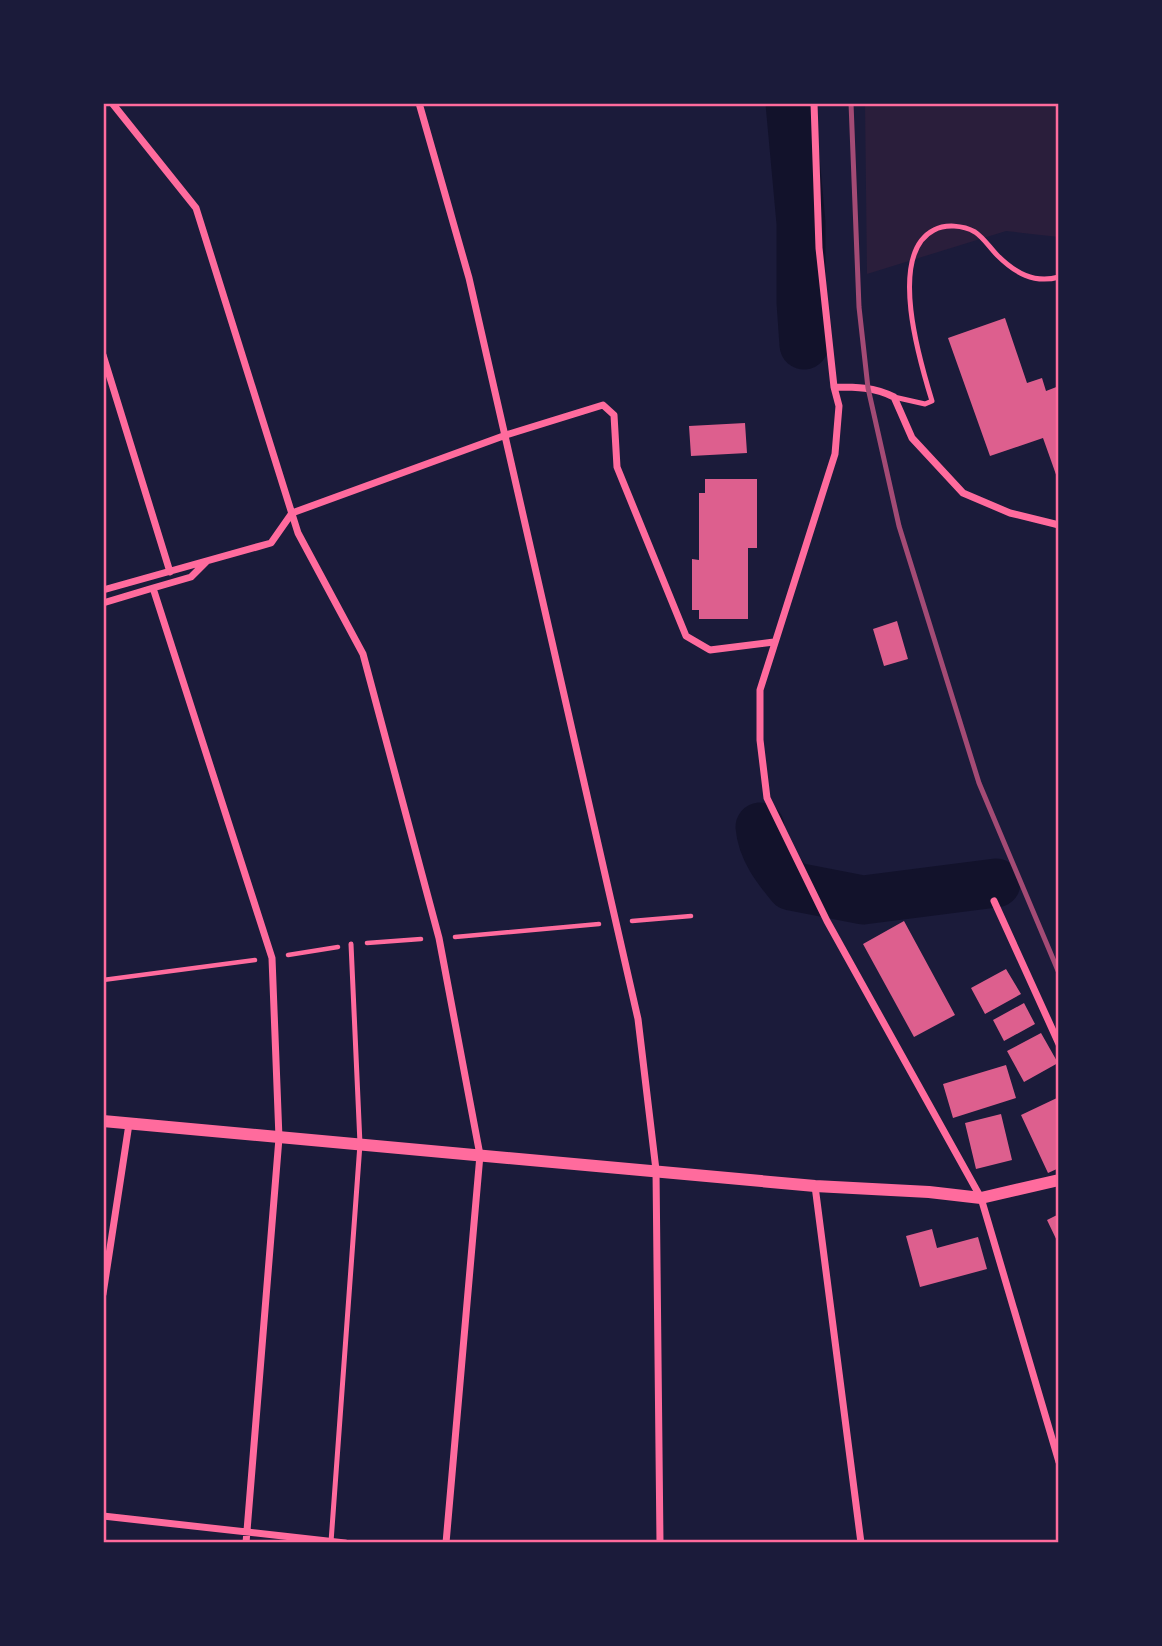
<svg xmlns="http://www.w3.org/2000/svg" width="1162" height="1646" font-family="'Nunito Sans',sans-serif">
	<rect width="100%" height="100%" fill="#1b1b3a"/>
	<path fill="#2a1e3b" d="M865 103H1059V237L1006 231 867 274Z"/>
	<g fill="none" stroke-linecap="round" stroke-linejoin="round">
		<path stroke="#12122b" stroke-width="49" d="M790 103 801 223V302L804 345
			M760 827C762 850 777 869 791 886L863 900 996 883"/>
	</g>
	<path fill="#dd5f8e" d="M1005 318 1027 383 1042 378 1046 391 1059 386V483L1043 438 990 456 948 338Z
		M745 423 747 453 691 456 689 426Z
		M705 479H757V548H748V619H699V610H692V559L699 560V493H705Z
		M897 621 908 659 884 666 873 629Z
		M904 921 955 1015 914 1037 863 944Z
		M1006 969 1021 994 985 1014 971 988Z
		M1024 1003 1035 1024 1004 1041 993 1020Z
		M1041 1033 1058 1063 1024 1082 1007 1051Z
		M1006 1065 1016 1098 953 1118 943 1084Z
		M1059 1097V1168L1048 1173 1021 1115Z
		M1001 1114 1012 1160 976 1169 965 1123Z
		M1059 1214V1245L1047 1220Z
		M932 1229 937 1248 978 1237 987 1269 920 1287 906 1236Z"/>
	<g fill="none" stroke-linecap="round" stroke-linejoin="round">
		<path stroke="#ff6b9d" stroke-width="4.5" d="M632 921 691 916
			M455 937 599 924
			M367 943 421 939
			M288 955 338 947
			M103 980 255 960"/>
		<path stroke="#ff6b9d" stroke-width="5" d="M894 397 925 404 932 401C920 362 887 254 934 230 945 224 963 225 975 232 984 238 990 248 997 255 1015 273 1034 284 1059 277
			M331 1542 360 1144 351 944"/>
		<path stroke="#ff6b9d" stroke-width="7" d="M112 103 196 208 298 533 363 654 439 938 480 1155 446 1543
			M419 103 469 278 638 1019 656 1170 660 1543
			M814 103 819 248 834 387 839 406 835 454 760 690V740L767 798 827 921 981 1198 1059 1462
			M103 355 170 572
			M834 387C856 387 874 387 894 397L912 438 963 493 1010 513 1059 525
			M206 562 191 577 153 588 272 958 279 1138 246 1543
			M103 590 271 543 292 513 506 435 603 405 614 415 617 467 686 636 710 650 774 642
			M103 603 153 588
			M994 901 1059 1044
			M815 1186 861 1543
			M103 1294 129 1124
			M103 1516 345 1543"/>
		<path stroke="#ff6b9d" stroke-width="12" d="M103 1121 815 1186 929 1192 981 1198 1059 1180"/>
		<path stroke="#a44b75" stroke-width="5" d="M851 103 859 307 868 388 899 526 979 783 1059 973"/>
	</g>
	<rect width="1162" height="1646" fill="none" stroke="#1b1b3a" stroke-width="210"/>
	<rect x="105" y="105" width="952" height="1436" fill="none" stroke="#ff6b9d" stroke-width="2.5"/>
</svg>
